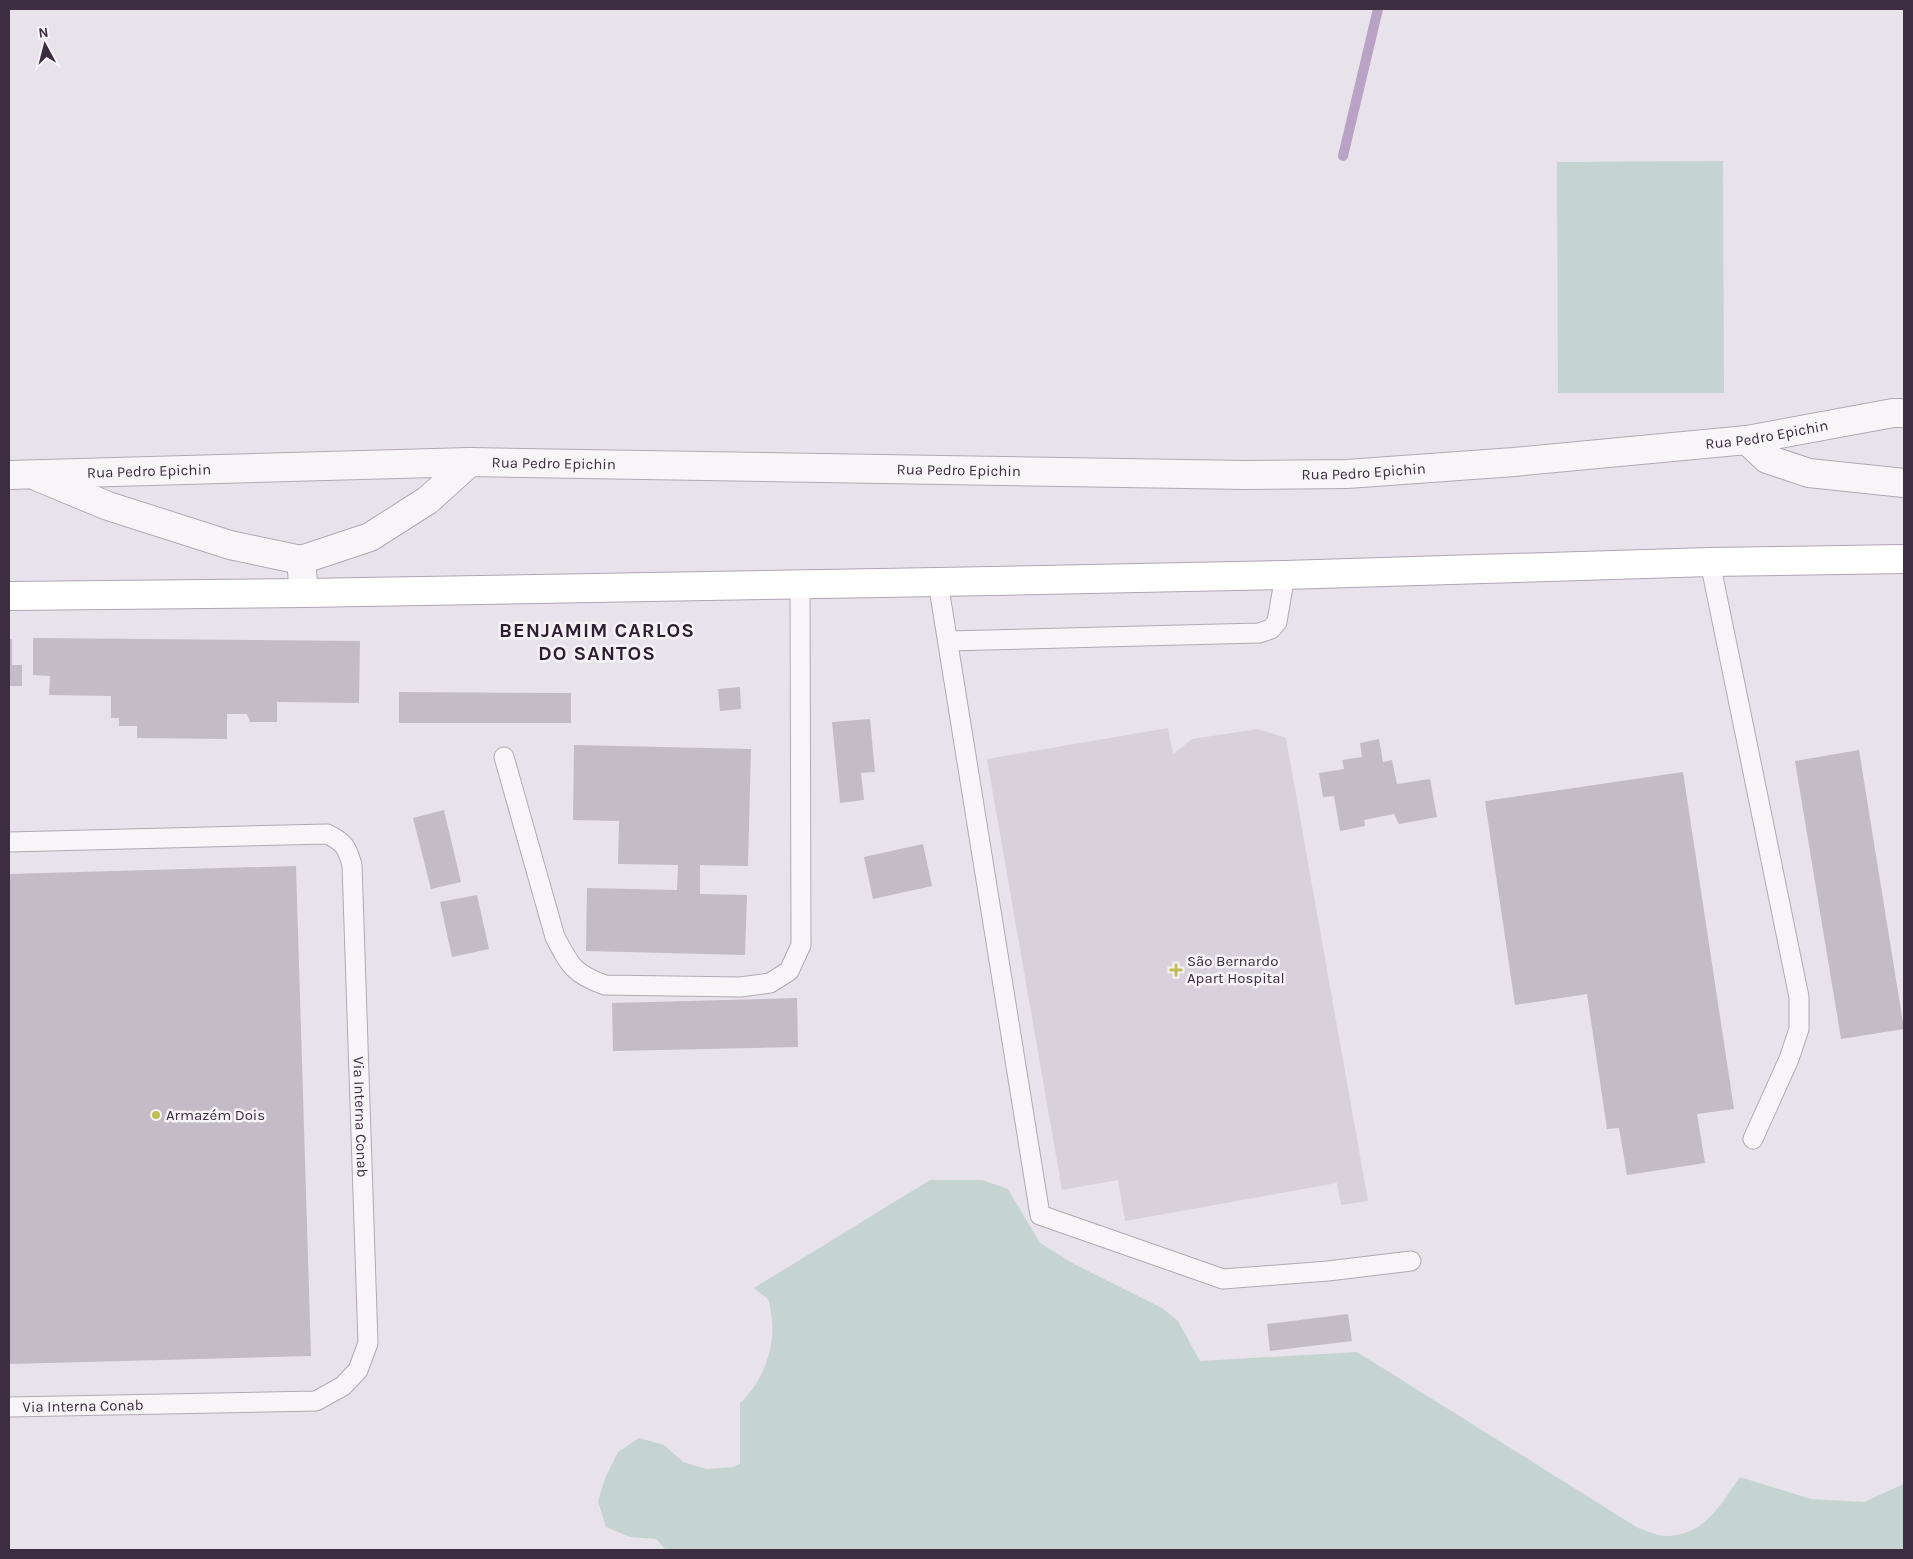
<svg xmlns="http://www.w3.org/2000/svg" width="1913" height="1559" font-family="Karla,sans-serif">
	<rect width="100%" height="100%" fill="#e8e3ea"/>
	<path fill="#d8d1db" d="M1168 728 1173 754 1192 739 1258 729 1286 738 1368 1201 1341 1205 1337 1183 1125 1221 1118 1180 1062 1190 987 759Z"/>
	<path fill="#c5d3d1" d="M1723 161 1724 393H1558L1557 162Z
		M930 1180H982L1008 1189 1040 1243 1074 1264 1162 1308 1178 1321 1200 1361 1357 1352 1638 1528C1646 1530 1659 1537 1668 1536 1706 1534 1720 1505 1740 1477L1811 1499 1864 1502 1904 1484V1550H666L656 1539 630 1537 606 1527 598 1501 606 1476 618 1452 639 1438 664 1445 683 1462 707 1469 733 1467 740 1464V1403C764 1381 777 1344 771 1313 770 1310 770 1304 769 1301 766 1296 758 1292 754 1288Z"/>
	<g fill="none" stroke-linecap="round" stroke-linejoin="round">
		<path stroke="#b9a2c5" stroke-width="10" d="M1343 156 1378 9"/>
	</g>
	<path fill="#c3bbc6" d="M33 638 360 641 359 703 277 702V722H250L247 714H227V739L137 738V726H119V718H111V696L49 695 50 676 33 675Z
		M9 639H12V665H22V686H9Z
		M740 687 741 709 720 711 718 689Z
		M399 692 571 693V723H399Z
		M870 719 875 772 861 773 864 800 840 803 832 722Z
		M1379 739 1383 762 1392 760 1397 784 1430 779 1437 817 1399 824 1394 814 1364 820 1365 826 1340 831 1334 796 1323 797 1319 773 1344 769 1342 760 1362 757 1360 743Z
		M574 745 751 749 748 866 700 865V894L747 895 745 955 586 951 587 888 677 890 678 865 618 864 619 821 573 820Z
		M1859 750 1904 1029 1841 1039 1795 761Z
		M1683 772 1734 1109 1697 1114 1705 1163 1627 1175 1619 1128 1607 1129 1587 994 1515 1005 1485 801Z
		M444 810 461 882 431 889 413 818Z
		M923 844 932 886 873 899 864 857Z
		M296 866 311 1356 9 1364V874Z
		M477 895 489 949 452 957 440 902Z
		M797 998 798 1047 613 1051 612 1003Z
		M1348 1314 1352 1341 1270 1351 1267 1324Z"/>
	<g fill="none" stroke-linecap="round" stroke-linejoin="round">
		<g stroke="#b1a9b4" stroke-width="21">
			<g id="service">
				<path d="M1710 562 1799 997V1029L1789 1059 1753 1139"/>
				<path d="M938 582 1040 1215 1223 1279 1328 1271 1411 1261"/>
				<path d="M948 641 1259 633 1271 629 1277 622 1285 575"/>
				<path d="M504 757 555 937C570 966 574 974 605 985L740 987 770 983 789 971 801 945 800 583"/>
				<path id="s1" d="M9 842 327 834C344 842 347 847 352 865L368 1343 358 1370 343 1386 316 1401 9 1407"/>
			</g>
		</g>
		<g stroke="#b1a9b4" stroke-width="30">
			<g id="minor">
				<path d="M1747 440 1767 459 1809 473 1904 483"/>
				<path id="s2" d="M9 475 470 462 1246 475 1347 474 1514 462 1747 440 1893 413H1904"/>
				<path d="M38 477 108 506 230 545 301 560 304 593"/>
				<path d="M301 560 370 537 428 500 470 462"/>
			</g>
		</g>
		<g stroke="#b0a4b4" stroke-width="30">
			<path id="primary" d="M9 596 304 593 938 582 1285 575 1710 562 1904 559"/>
		</g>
		<use href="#service" stroke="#f8f5f8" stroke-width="19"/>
		<use href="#minor" stroke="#f8f5f8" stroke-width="28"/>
		<use href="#primary" stroke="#fff" stroke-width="28"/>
	</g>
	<g fill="#c0bf56" stroke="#f6f3f7" stroke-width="2">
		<path d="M1173.5 962.5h5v5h5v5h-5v5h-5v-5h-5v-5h5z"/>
		<circle cx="156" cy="1115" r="5"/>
	</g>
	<g text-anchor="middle" stroke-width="5" stroke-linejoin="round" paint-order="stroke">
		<g font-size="15" fill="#3c2d40" stroke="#f6f3f7">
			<text dy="5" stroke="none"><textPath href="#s2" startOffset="1760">Rua Pedro Epichin</textPath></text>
			<text dy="5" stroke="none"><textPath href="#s2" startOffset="545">Rua Pedro Epichin</textPath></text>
			<text dy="5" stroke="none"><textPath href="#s2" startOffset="950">Rua Pedro Epichin</textPath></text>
			<text dy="5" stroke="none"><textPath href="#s2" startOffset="140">Rua Pedro Epichin</textPath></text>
			<text dy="5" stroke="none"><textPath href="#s2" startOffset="1355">Rua Pedro Epichin</textPath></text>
			<text dy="5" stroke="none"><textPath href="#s1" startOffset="612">Via Interna Conab</textPath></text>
			<text transform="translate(83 1406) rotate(-1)" y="5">Via Interna Conab</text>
		</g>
		<g font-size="15" fill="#3c2d40" stroke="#f6f3f7" text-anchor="start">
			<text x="1187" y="966">São Bernardo<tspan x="1187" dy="17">Apart Hospital</tspan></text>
			<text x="166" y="1120">Armazém Dois</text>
		</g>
		<g font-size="20" font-weight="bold" letter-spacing="1" fill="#2d1f31" stroke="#f6f3f7">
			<text x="597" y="637">BENJAMIM CARLOS<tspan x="597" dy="23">DO SANTOS</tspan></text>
		</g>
	</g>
	<rect width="1913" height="1559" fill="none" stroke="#3c2d40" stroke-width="20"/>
	<g transform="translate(45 45) rotate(353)" stroke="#f6f3f7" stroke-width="4" paint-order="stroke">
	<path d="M0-4L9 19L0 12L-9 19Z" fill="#3c2d40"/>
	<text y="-8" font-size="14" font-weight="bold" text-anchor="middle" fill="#3c2d40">N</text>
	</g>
</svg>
